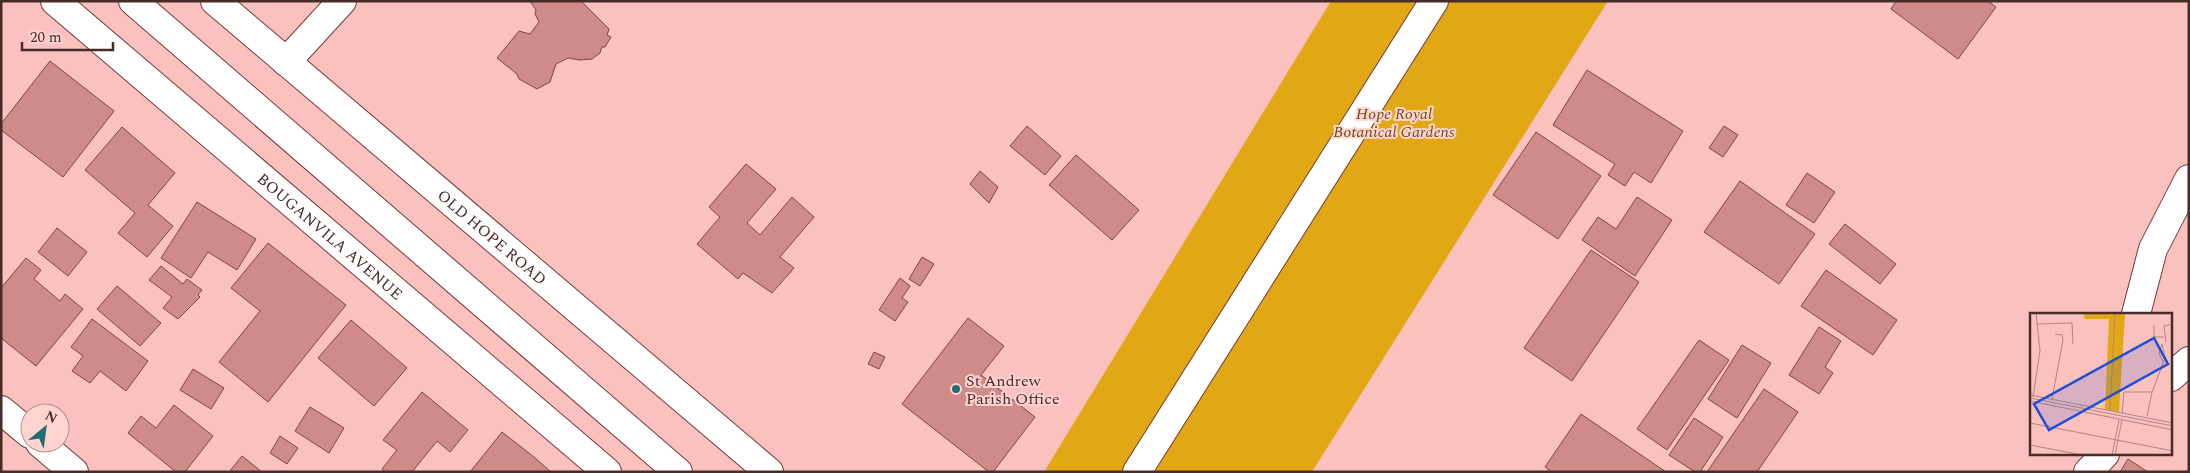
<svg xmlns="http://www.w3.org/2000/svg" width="2190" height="473" font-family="Spectral,serif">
	<rect width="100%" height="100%" fill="#fac1be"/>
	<path fill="#e2a715" d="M1331 1H1608L1312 472H1044Z"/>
	<path fill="#ce8b88" stroke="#804543" d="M530 1H581L609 29 607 35 611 37 605 47H602L600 53 592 59 580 60 568 58 556 64 550 82 537 89 519 79 517 74 497 58 519 31 530 34 539 22 535 14 536 10Z
		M1896 1H1988L1996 7 1958 59 1891 9Z
		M50 61 114 111 63 177 1 130V124Z
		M1587 70 1683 131 1651 183 1634 172 1625 186 1608 175 1615 164 1553 125Z
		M1027 126 1061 156 1045 175 1010 146Z
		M1724 126 1738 135 1723 157 1709 148Z
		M122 127 175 173 148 205 173 226 147 257 118 233 135 213 85 170Z
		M1536 132 1601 176 1558 239 1493 195Z
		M1076 155 1139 210 1112 240 1049 185Z
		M746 164 776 189 747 223 760 235 792 197 814 217 780 257 794 268 772 293 743 273 738 279 697 244 720 217 709 207Z
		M980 171 998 187 989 203 970 184Z
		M1807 173 1835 192 1814 223 1786 205Z
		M1740 181 1815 234 1779 284 1704 232Z
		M1637 197 1672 220 1635 276 1582 240 1598 217 1616 229Z
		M197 202 256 239 237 270 208 252 191 278 161 258Z
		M1845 224 1896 264 1880 284 1829 244Z
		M57 228 87 252 68 276 38 252Z
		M268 243 346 305 268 402 219 362 260 311 231 288Z
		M1591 250 1639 282 1572 381 1524 348Z
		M922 257 934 264 920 286 909 279Z
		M26 258 41 270 34 279 60 301 65 294 83 309 36 366 1 338V288Z
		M161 266 183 284 187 279 202 290 198 295 200 297 178 319 163 308 172 297 149 280Z
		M1826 270 1897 320 1873 355 1801 306Z
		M900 278 910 286 902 298 908 302 895 321 879 310Z
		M117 286 161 323 140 346 97 309Z
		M968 318 1004 346 981 375 1035 417 993 472H989L902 404Z
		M92 319 148 361 126 391 100 371 90 383 72 371 83 356 71 347Z
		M351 320 407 368 374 406 318 358Z
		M1819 327 1841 341 1825 367 1833 373 1819 394 1789 375Z
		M1699 340 1729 360 1667 450 1637 429Z
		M1742 345 1771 363 1737 418 1708 399Z
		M874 352 885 357 879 369 868 364Z
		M193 369 224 388 211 409 180 390Z
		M1764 389 1798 412 1757 472H1707Z
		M422 392 468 430 450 452 437 441 412 472H385L382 469 397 450 383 440Z
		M174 405 213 436 185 472H176L128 433 141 416 156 428Z
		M310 407 344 428 329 453 295 431Z
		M1581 414 1666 472H1552L1545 467Z
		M1694 418 1723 437 1700 472H1695L1669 455Z
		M502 432 534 457 551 472H470Z
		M280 436 298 448 287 464 270 453Z
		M242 456 262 472H229Z
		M2128 459 2148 472H2120Z"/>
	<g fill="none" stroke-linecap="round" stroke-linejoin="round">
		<g stroke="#753a39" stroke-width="30">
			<g id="minor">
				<path id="s1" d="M55 1 607 472"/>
				<path d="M286 62 342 1"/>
				<path d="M2136 314 2153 249 2189 179"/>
				<path d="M2171 377 2189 361"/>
				<path d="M1 410 30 434"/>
				<path d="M40 443 74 472"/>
				<path d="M1137 472 1434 1"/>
				<path d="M2088 472 2105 454"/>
			</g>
		</g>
		<g stroke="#753a39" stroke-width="30">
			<g id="major">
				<path d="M133 1 678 472"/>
				<path id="s2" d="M215 1 769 472"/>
			</g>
		</g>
		<use href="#minor" stroke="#fff" stroke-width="28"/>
		<use href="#major" stroke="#fff" stroke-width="28"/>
	</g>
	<circle fill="#226d73" stroke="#fed3d0" stroke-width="2" cx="956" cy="389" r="5"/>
	<g text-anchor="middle" stroke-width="4" stroke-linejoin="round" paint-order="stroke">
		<g font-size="16" font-style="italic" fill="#694f18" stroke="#fed3d0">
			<text x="1394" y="119">Hope Royal<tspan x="1394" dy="18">Botanical Gardens</tspan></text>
		</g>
		<g font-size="16" fill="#472c2a" stroke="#fed3d0">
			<text dy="6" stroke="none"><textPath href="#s1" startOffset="362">BOUGANVILA AVENUE</textPath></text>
			<text dy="6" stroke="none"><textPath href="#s2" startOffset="364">OLD HOPE ROAD</textPath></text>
		</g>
		<g font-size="16" fill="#472c2a" stroke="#fed3d0" text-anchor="start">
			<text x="966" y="386">St Andrew<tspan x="966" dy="18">Parish Office</tspan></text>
		</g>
	</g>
	<g transform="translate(2030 313)">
		<rect width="142" height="142" fill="#fac1be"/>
		<path d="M53 0H95L89 99 75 96 79 6H55Z" fill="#e2a715"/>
		<path fill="none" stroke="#b28583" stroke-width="1" d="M7 11 42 10 43 31M124 12V24H134M136 29 134 13 143 11M0 82 143 110M3 84 10 38 6 0M0 85 143 113M22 86 33 27 32 22 25 21M0 88 143 117M80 98 85 0M92 101 94 79H122M117 103 122 79 135 45 132 31 129 40 133 49M0 110 143 138M0 132 52 142M82 142 89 107M85 142 92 107"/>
		<path fill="#1d4ed8" fill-opacity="0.15" stroke="#1d4ed8" stroke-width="2.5" d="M124 25 138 51 19 117 4 91Z"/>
		<rect width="142" height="142" fill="none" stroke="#472c2a" stroke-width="2.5"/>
	</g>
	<rect width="2190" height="473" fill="none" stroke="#472c2a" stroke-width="5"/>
	<g transform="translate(45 428) rotate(29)"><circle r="24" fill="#fed3d0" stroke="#b5908e"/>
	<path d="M0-4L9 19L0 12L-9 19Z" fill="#226d73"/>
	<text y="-8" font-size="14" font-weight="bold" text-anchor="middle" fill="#472c2a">N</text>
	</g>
	<path d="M22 42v8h91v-8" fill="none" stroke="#472c2a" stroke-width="2.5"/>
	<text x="30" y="42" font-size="15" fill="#472c2a" stroke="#fed3d0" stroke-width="4" paint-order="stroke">20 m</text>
</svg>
